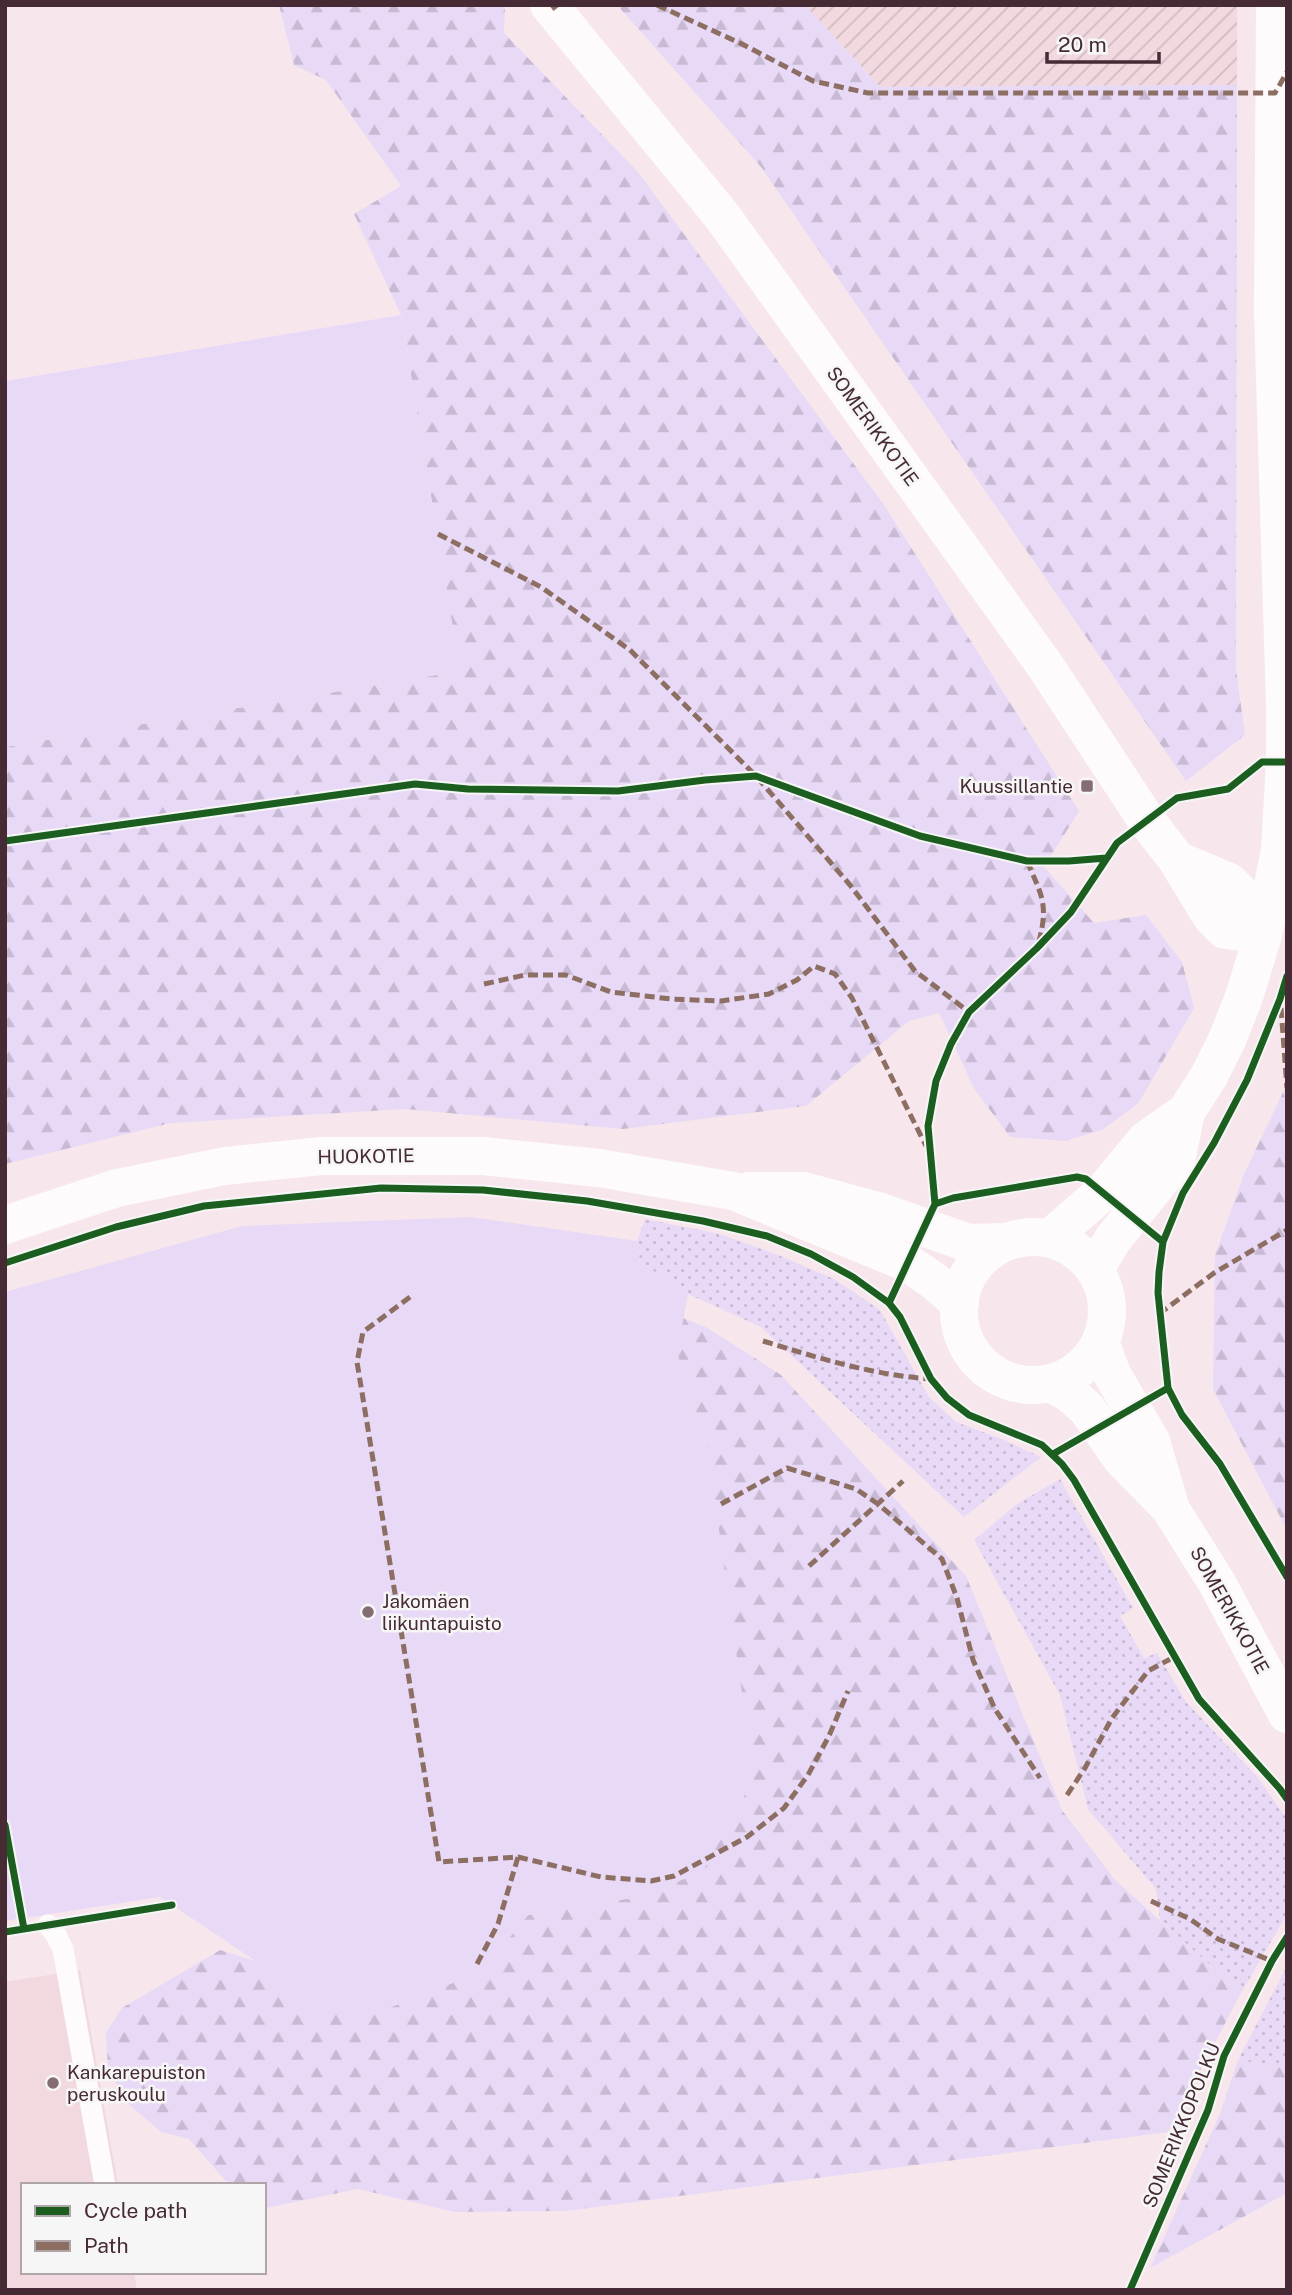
<svg xmlns="http://www.w3.org/2000/svg" width="1292" height="2295" font-family="'Public Sans',sans-serif">
	<defs>
		<pattern id="industrial-furrows" width="10" height="10" patternUnits="userSpaceOnUse" patternTransform="scale(1.75)"><rect width="10" height="10" fill="#f2d9e0"/><path d="M-1 1l2-2M0 10L10 0M9 11l2-2" fill="none" stroke="#d1bac1"/></pattern>
		<pattern id="grass-dots" width="8" height="8" patternUnits="userSpaceOnUse" patternTransform="scale(1.75)"><rect width="8" height="8" fill="#e8d9f6"/><path d="M2 2h.1M6 6h.1" fill="none" stroke="#c8bad4" stroke-width="1.8" stroke-linecap="round"/></pattern>
		<pattern id="forest-firs" width="22" height="20" patternUnits="userSpaceOnUse" patternTransform="scale(1.75)"><rect width="22" height="20" fill="#e8d9f6"/><path d="M5 1l3.5 6h-7zM16 11l3.5 6h-7z" fill="#c8bad4"/></pattern>
	</defs>
	<rect width="100%" height="100%" fill="#f7e7ec"/>
	<path fill="#f2d9e0" d="M80 1970 118 2185H23V2272H134L137 2290H5V1982Z"/>
	<path fill="url(#industrial-furrows)" d="M805 5H1237V85L880 87Z"/>
	<path fill="url(#grass-dots)" d="M645 1219 720 1234 778 1255 834 1279 880 1310 929 1397 956 1422 1002 1439 1041 1457 964 1517 761 1327 688 1294 640 1262 637 1241Z
		M1060 1479 1133 1608 1120 1616 1144 1658 1157 1653 1186 1702 1258 1778 1287 1819V1914L1241 1993 1160 1920 1156 1889 1088 1809 1060 1695 974 1540 1017 1504Z
		M1287 1966V2068L1238 2060Z"/>
	<path fill="url(#forest-firs)" d="M279 5H503L505 8 504 33 638 172 884 505 1079 811 1044 867 1094 923 1146 915 1182 962 1194 1008 1138 1104 1102 1130 1065 1141 1010 1137 975 1090 939 1013 909 1021 806 1106 623 1129 405 1109 171 1123 5 1164V747L460 671 401 315 354 214 401 186 326 80 294 65Z
		M617 5H805L880 87 1237 85 1236 669 1245 735 1186 781 761 167Z
		M1287 1084V1530L1213 1389 1215 1255 1244 1174Z
		M683 1318 706 1327 781 1375 966 1576 1062 1810 1115 1880 1241 1993 1168 2132 566 2211 455 2212 358 2189 266 2208 264 2185H233L224 2179 189 2139 161 2132 125 2101 108 2068 106 2033 122 2008 220 1950 256 1961 289 1996 481 1972 528 1915 644 1896 707 1445 677 1353Z
		M1238 2060 1287 2068V2193L1150 2268 1220 2114Z"/>
	<path fill="#e8d9f6" d="M401 315 460 671 5 747V381Z
		M471 1217 637 1241 640 1262 688 1294 677 1353 707 1445 754 1778 703 1871 644 1896 528 1915 481 1972 384 2010 325 2014 289 1996 256 1961 160 1897 5 1921V1292L242 1226Z"/>
	<g fill="none" stroke-linecap="round" stroke-linejoin="round">
		<path stroke="#fefbfc" stroke-width="21" d="M48 1925 56 1935 63 1949 105 2185"/>
		<path stroke="#fefbfc" stroke-width="38" d="M549 5 722 216 1046 667 1147 821 1177 860 1211 916 1225 930 1263 935
			M1177 860 1229 882 1244 897 1263 935"/>
		<path stroke="#fefbfc" stroke-width="38" d="M749 1191H804L878 1211 968 1243 1005 1242
			M5 1225 117 1188 225 1166 321 1156H483L599 1168 733 1191 908 1263 934 1281 960 1303
			M959 1311a74 74 0 1 1 148 0a74 74 0 1 1-148 0Z
			M1050 1238 1103 1192 1147 1139 1186 1112
			M1095 1269 1113 1239 1176 1161 1186 1112 1209 1076 1227 1040 1244 997 1263 935 1280 850 1285 762V706L1273 313 1275 5
			M1100 1342 1112 1374 1151 1441 1169 1503
			M1050 1383 1069 1393 1087 1409 1122 1459 1170 1508 1217 1583 1287 1714"/>
		<path stroke="#8d6e63" stroke-width="5" stroke-dasharray="10 5" stroke-linecap="butt" d="M657 5 742 44 813 81 868 93H1275L1287 72
			M552 9 557 5
			M438 534 541 587 630 650 756 776 850 885 915 971 969 1012
			M1027 861C1041 894 1049 904 1039 941
			M484 984 525 975H566L611 992 671 999 721 1001 769 994 797 980 814 966 835 974 852 998 926 1146
			M1281 1008 1287 1088
			M410 1297 363 1332 357 1362 439 1862 518 1857 601 1877 651 1881 674 1876 747 1837 784 1808 808 1775 829 1736 848 1691
			M1159 1314 1214 1273 1287 1230
			M763 1341C819 1358 872 1375 931 1379
			M721 1504 787 1468 856 1489 878 1504 942 1559 957 1598 973 1660 995 1709 1040 1778
			M809 1566 903 1481
			M1067 1795 1085 1768 1112 1718 1148 1671 1174 1657
			M1151 1901 1190 1919 1218 1939 1272 1961
			M477 1964 498 1924 518 1857"/>
		<g stroke="#f6f6f6" stroke-width="11">
			<path id="cycleway" d="M5 841 415 784 468 789 618 791 705 780 756 776 920 836 1027 861H1069L1106 858
				M1287 976 1280 999 1247 1080 1214 1143 1183 1193 1163 1242 1159 1272 1158 1293 1168 1388 1182 1415 1220 1464 1287 1577
				M935 1204 953 1198 1077 1177 1086 1179 1163 1242
				M5 1263 116 1227 204 1206 381 1188 483 1190 587 1201 703 1221 767 1236 811 1254 853 1277 889 1303 900 1317 931 1379 947 1398 969 1415 1042 1445 1062 1464 1074 1480 1199 1699 1280 1789 1287 1799
				M889 1303 935 1204 928 1126 936 1081 951 1044 969 1012 1037 948 1071 912 1117 843 1177 798 1228 789 1262 762H1287
				M1053 1454 1168 1388
				M5 1825 24 1929
				M5 1932 172 1905
				M1130 2290 1208 2110 1224 2056 1272 1961 1287 1937"/>
		</g>
		<use href="#cycleway" stroke="#1b5e20" stroke-width="7"/>
	</g>
	<g fill="#856d74" stroke="#f6f6f6" stroke-width="2.5">
		<rect x="1080" y="779" width="14" height="14" rx="3.5"/>
		<circle cx="368" cy="1612" r="7"/>
		<circle cx="53" cy="2083" r="7"/>
	</g>
	<g text-anchor="middle" stroke-width="5" stroke-linejoin="round" paint-order="stroke">
		<g font-size="19" fill="#472b34" stroke="#f6f6f6">
			<text transform="translate(873 426) rotate(54)" y="7">SOMERIKKOTIE</text>
			<text transform="translate(366 1156) rotate(-1)" y="7">HUOKOTIE</text>
			<text transform="translate(1230 1610) rotate(61)" y="7">SOMERIKKOTIE</text>
			<text transform="translate(1181 2125) rotate(-68)" y="7">SOMERIKKOPOLKU</text>
		</g>
		<g font-size="19" fill="#472b34" stroke="#f6f6f6" text-anchor="start">
			<text x="1073" y="793" text-anchor="end">Kuussillantie</text>
			<text x="382" y="1608">Jakomäen<tspan x="382" dy="22">liikuntapuisto</tspan></text>
			<text x="67" y="2079">Kankarepuiston<tspan x="67" dy="22">peruskoulu</tspan></text>
		</g>
	</g>
	<rect width="1292" height="2295" fill="none" stroke="#472b34" stroke-width="14"/>
	<rect x="21" y="2183" width="245" height="91" fill="#f6f6f6" stroke="#b0a5a8" stroke-width="2"/>
	<rect x="35" y="2206" width="35" height="10" fill="#1b5e20" stroke="#b0a5a8" stroke-width="2"/>
	<text x="84" y="2218" font-size="21" fill="#472b34">Cycle path</text>
	<rect x="35" y="2241" width="35" height="10" fill="#8d6e63" stroke="#b0a5a8" stroke-width="2"/>
	<text x="84" y="2253" font-size="21" fill="#472b34">Path</text>
	<path d="M1047 52v10h112v-10" fill="none" stroke="#472b34" stroke-width="3.5"/>
	<text x="1058" y="52" font-size="21" fill="#472b34" stroke="#f6f6f6" stroke-width="5" paint-order="stroke">20 m</text>
</svg>
